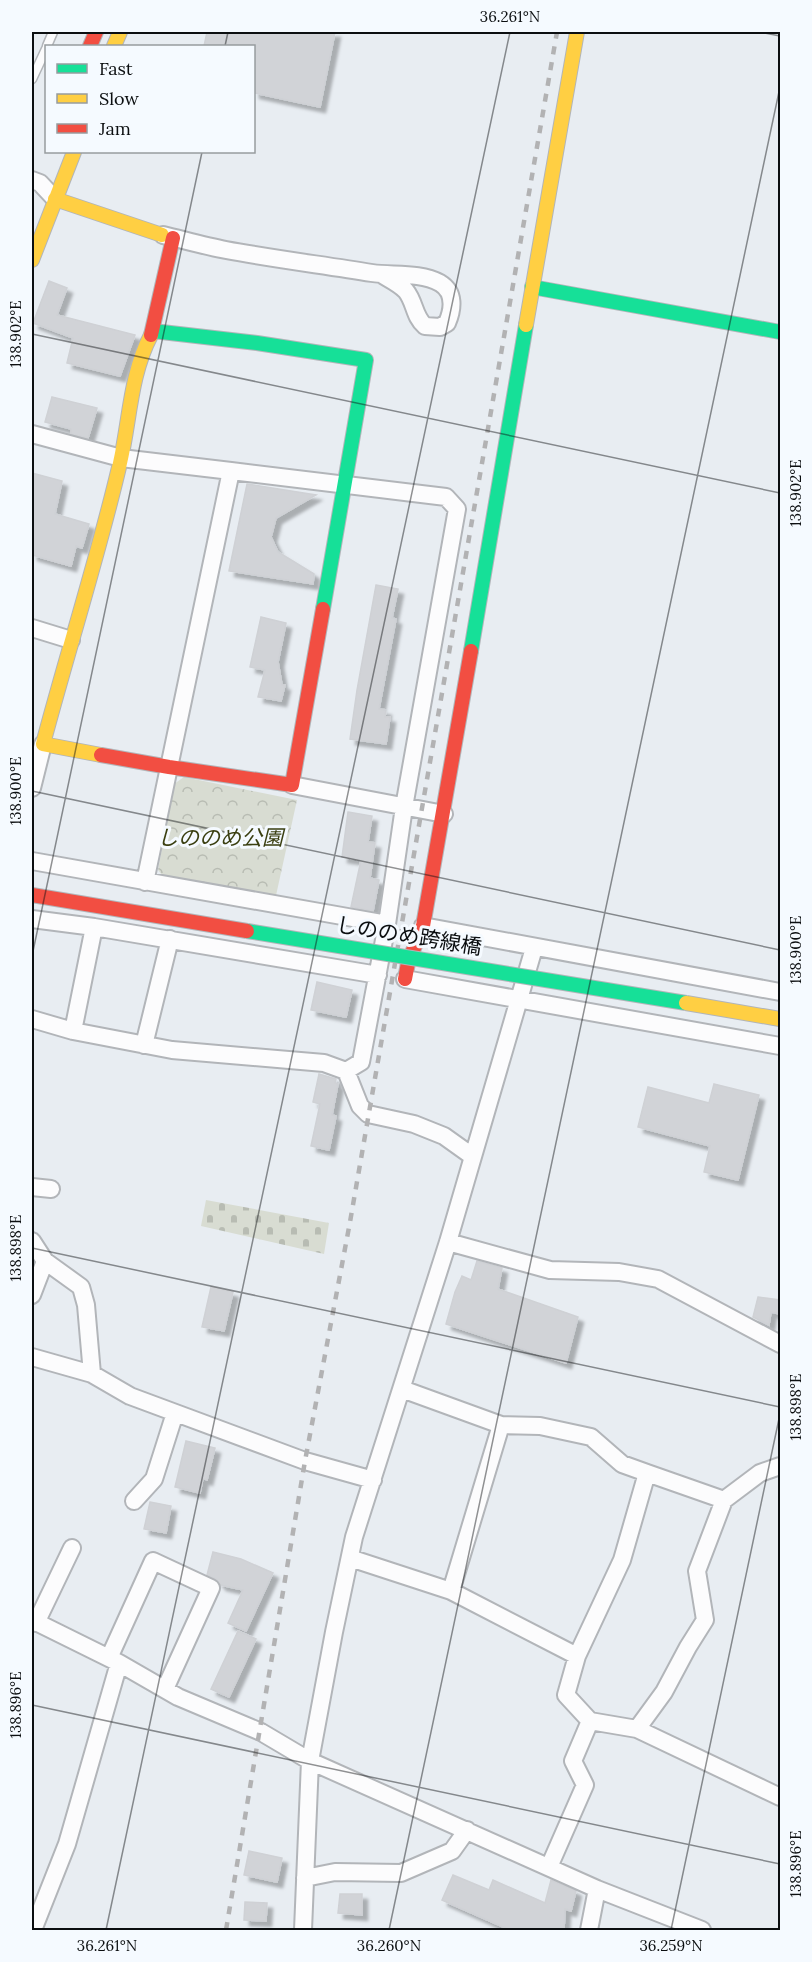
<svg xmlns="http://www.w3.org/2000/svg" width="812" height="1962" font-family="Lora,'Noto Sans JP',serif">
	<defs>
		<pattern id="cemetery-stones" width="16" height="16" patternUnits="userSpaceOnUse" patternTransform="scale(1.5)"><rect width="16" height="16" fill="#d8dcd2"/><path d="M2 7V4a2 2 0 0 1 4 0v3zM10 15v-3a2 2 0 0 1 4 0v3z" fill="#b8bcb3"/></pattern>
		<pattern id="park-crowns" width="20" height="18" patternUnits="userSpaceOnUse" patternTransform="scale(1.5)"><rect width="20" height="18" fill="#d8dcd2"/><path d="M2 6a3 3 0 1 1 6 0M12 15a3 3 0 1 1 6 0" fill="none" stroke="#b8bcb3"/></pattern>
		<filter id="shadow"><feDropShadow dx="5.5" dy="5.5" stdDeviation="1.5" flood-color="#0004"/></filter>
	</defs>
	<rect width="100%" height="100%" fill="#e8edf2"/>
	<path fill="url(#cemetery-stones)" d="M206 1200 329 1223 324 1254 201 1226Z"/>
	<path fill="url(#park-crowns)" d="M184 777 297 800 275 900 167 881 158 870 174 784Z"/>
	<path fill="#d1d3d7" stroke="#cfd1d5" stroke-width="1.5" filter="url(#shadow)" d="M207 32H335L320 107 254 93V46H204Z
		M49 281 67 288 57 315 135 335 120 376 67 363 73 338 33 323Z
		M52 397 97 408 88 438 71 434V429L45 422Z
		M32 473 62 481 55 514 89 524 82 548 76 546 71 566 32 555Z
		M247 484 316 495 276 518 271 537 278 552 314 574 313 584 229 571Z
		M376 585 398 589 392 618 396 619 379 709 386 710 385 717H390L386 744 350 739 357 690Z
		M261 617 286 623 278 662 282 685H285L281 701 258 697 265 670 250 667Z
		M348 812 372 816 368 842 375 843 370 878 379 880 373 911 351 907 361 860 342 857Z
		M317 982 352 990 346 1017 311 1010Z
		M319 1074 336 1079 335 1083 338 1084 332 1115 336 1116 329 1150 311 1146 320 1104 313 1102Z
		M714 1084 759 1095 738 1180 704 1172 710 1146 638 1127 648 1087 709 1103Z
		M477 1261 502 1268 498 1289 578 1317 566 1363 446 1324 455 1292 462 1276 471 1280Z
		M211 1287 233 1292 224 1331 202 1327Z
		M758 1297 780 1300V1314L771 1312 769 1325 753 1317Z
		M186 1441 215 1448 207 1480 203 1478 200 1493 175 1487Z
		M150 1502 171 1506 166 1533 144 1529Z
		M213 1552 241 1559 273 1573 246 1631 228 1623 243 1590 221 1585 216 1579 207 1575Z
		M238 1631 256 1639 229 1697 211 1689Z
		M249 1851 282 1858 277 1882 244 1875Z
		M453 1875 489 1890 493 1880 545 1903 551 1880 576 1891 571 1911 565 1909 564 1930H510L442 1900Z
		M340 1894H362V1915L338 1913Z
		M245 1902 267 1903 266 1921 244 1920Z"/>
	<g fill="none" stroke-linecap="round" stroke-linejoin="round">
		<g stroke="#b2b5b9" stroke-width="11">
			<path id="lane" d="M47 46 53 32
				M32 79 46 49"/>
		</g>
		<g stroke="#b2b5b9" stroke-width="20">
			<path id="street" d="M32 180 40 183 55 199
				M163 235C184 240 205 246 226 250 274 259 323 265 372 273 393 276 420 272 440 283 455 292 453 309 447 323L440 327 425 326C414 317 415 302 406 291 400 284 389 279 381 274
				M32 434 121 458 231 471 145 882
				M231 471 446 497 457 509 404 807 387 924 361 1062 346 1071
				M32 628 71 640
				M292 785 444 814
				M32 788 43 744
				M32 861 387 924
				M32 919 94 927 378 975
				M423 926 780 992
				M534 948 448 1242 354 1537 334 1632 310 1761 597 1889 702 1930
				M405 979 780 1046
				M32 1019 73 1031 172 1050 324 1063 346 1071 360 1106 368 1114 414 1124 444 1136 472 1156
				M73 1031 94 927
				M144 1045 170 939
				M32 1187 51 1189
				M32 1241 45 1261 32 1295
				M448 1242 550 1270 619 1272 658 1279 780 1344
				M45 1261 81 1287 86 1305 92 1374 130 1396 305 1461 373 1480
				M32 1357 92 1374
				M402 1389 501 1425 540 1426 591 1437 622 1464 647 1473 622 1560 577 1656 566 1695 590 1721 573 1761 585 1785 549 1867
				M647 1473 724 1500 760 1473 780 1466
				M134 1501 154 1479 175 1413
				M350 1558 451 1591 577 1656
				M451 1591 501 1425
				M32 1620 119 1663 178 1697 261 1732 310 1761 303 1930
				M36 1623 72 1548
				M109 1658 153 1561 211 1588 165 1689
				M590 1721 637 1729 780 1797
				M637 1729 664 1692 688 1647 705 1620 697 1571 724 1500
				M305 1878 335 1872 401 1873 452 1851 467 1830
				M33 1930 67 1844 119 1663
				M589 1930 597 1889"/>
		</g>
		<g stroke="#b2b5b9" stroke-width="16">
			<path id="fast" d="M532 287 780 332
				M153 331 257 343 366 360 323 609
				M471 651 526 325"/>
		</g>
		<g stroke="#b2b5b9" stroke-width="16">
			<path id="slow" d="M114 46 120 32
				M55 199 162 235
				M32 260 74 152
				M526 325 577 32
				M101 755 43 744C68 650 98 557 120 463 130 420 130 375 151 335"/>
		</g>
		<g stroke="#b2b5b9" stroke-width="16">
			<path id="jam" d="M90 46 96 32
				M151 335 173 238
				M101 755 169 767 292 785 323 609
				M405 979 408 963 423 926 471 651"/>
		</g>
		<use href="#lane" stroke="#fcfcfd" stroke-width="8"/>
		<use href="#street" stroke="#fcfcfd" stroke-width="16"/>
		<use href="#fast" stroke="#16e098" stroke-width="14"/>
		<use href="#slow" stroke="#ffcf43" stroke-width="14"/>
		<use href="#jam" stroke="#f24e42" stroke-width="14"/>
		<path stroke="#b2b2b3" stroke-width="4.5" stroke-dasharray="8 8" stroke-linecap="butt" d="M226 1930 305 1461 350 1222 557 32"/>
		<g stroke="#b2b5b9" stroke-width="16" stroke-linecap="butt">
			<path id="fast-bridge" d="M247 931 686 1003"/>
		</g>
		<g stroke="#b2b5b9" stroke-width="16" stroke-linecap="butt">
			<path id="slow-bridge" d="M686 1003 780 1019"/>
		</g>
		<g stroke="#b2b5b9" stroke-width="16" stroke-linecap="butt">
			<path id="jam-bridge" d="M32 895 247 931"/>
		</g>
		<use href="#fast-bridge" stroke="#16e098" stroke-width="14"/>
		<use href="#slow-bridge" stroke="#ffcf43" stroke-width="14"/>
		<use href="#jam-bridge" stroke="#f24e42" stroke-width="14"/>
	</g>
	<path fill="none" stroke="#0b0e10" stroke-width="1.5" stroke-opacity="0.45" d="M759 32 780 36M225 46 228 32M32 334 780 493M32 791 780 950M32 956 202 152M32 1248 780 1407M32 1705 780 1864M106 1930 510 32M389 1930 780 87M671 1930 780 1414"/>
	<g text-anchor="middle" stroke-width="6" stroke-linejoin="round" paint-order="stroke">
		<g font-size="21" font-style="italic" fill="#3a3f11" stroke="#f5faff">
			<text x="220" y="845">しののめ公園</text>
		</g>
		<g font-size="21" fill="#0b0e10" stroke="#f5faff">
			<text transform="translate(409 936) rotate(9)" y="7">しののめ跨線橋</text>
		</g>
	</g>
	<rect width="812" height="1962" fill="none" stroke="#f5faff" stroke-width="66"/>
	<rect x="45" y="45" width="210" height="108" fill="#f5faff" stroke="#979c9f" stroke-width="1.5"/>
	<rect x="57" y="64" width="30" height="9" fill="#16e098" stroke="#979c9f" stroke-width="1.5"/>
	<text x="99" y="75" font-size="18" fill="#0b0e10">Fast</text>
	<rect x="57" y="94" width="30" height="9" fill="#ffcf43" stroke="#979c9f" stroke-width="1.5"/>
	<text x="99" y="105" font-size="18" fill="#0b0e10">Slow</text>
	<rect x="57" y="124" width="30" height="9" fill="#f24e42" stroke="#979c9f" stroke-width="1.5"/>
	<text x="99" y="135" font-size="18" fill="#0b0e10">Jam</text>
	<rect x="33" y="33" width="746" height="1896" fill="none" stroke="#0b0e10" stroke-width="2"/>
	<g font-size="15" text-anchor="middle" fill="#0b0e10">
		<text x="510" y="22">36.261°N</text>
		<text transform="translate(16 334) rotate(-90)" y="5">138.902°E</text>
		<text transform="translate(796 493) rotate(-90)" y="5">138.902°E</text>
		<text transform="translate(16 791) rotate(-90)" y="5">138.900°E</text>
		<text transform="translate(796 950) rotate(-90)" y="5">138.900°E</text>
		<text transform="translate(16 1248) rotate(-90)" y="5">138.898°E</text>
		<text transform="translate(796 1407) rotate(-90)" y="5">138.898°E</text>
		<text transform="translate(16 1705) rotate(-90)" y="5">138.896°E</text>
		<text transform="translate(796 1864) rotate(-90)" y="5">138.896°E</text>
		<text x="107" y="1951">36.261°N</text>
		<text x="389" y="1951">36.260°N</text>
		<text x="671" y="1951">36.259°N</text>
	</g>
</svg>
